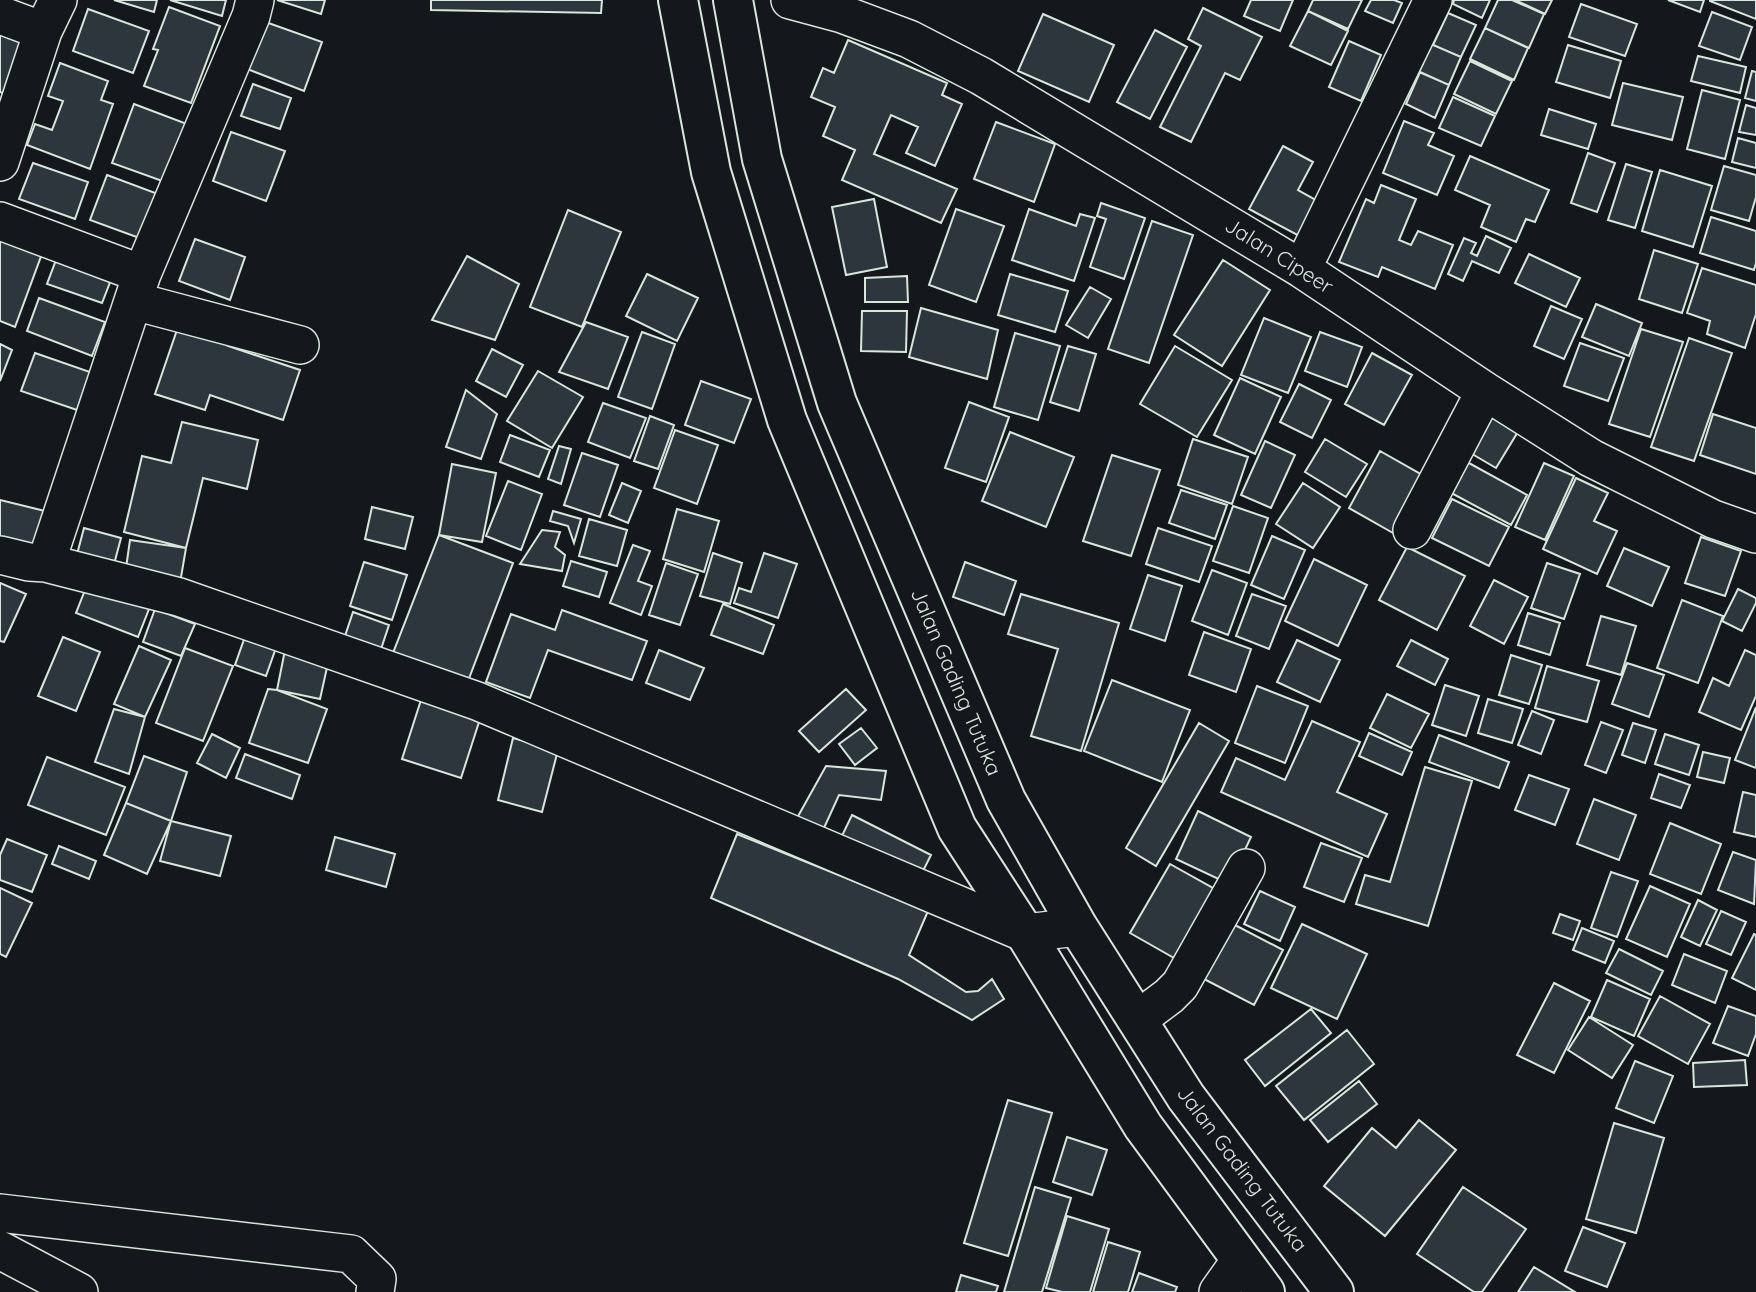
<svg xmlns="http://www.w3.org/2000/svg" width="1756" height="1292" font-family="Quicksand,sans-serif">
	<rect width="100%" height="100%" fill="#14181c"/>
	<path fill="#2c363c" stroke="#d8e6dc" stroke-width="2" d="M114 0H157L154 12Z
		M170 0H226L222 16Z
		M277 0H325L321 14Z
		M431 0H602L601 13 431 10Z
		M1251 0H1293L1280 31 1244 16Z
		M1313 0H1362L1348 29 1308 11Z
		M1371 0H1394L1402 3 1393 23 1365 11Z
		M1454 0H1490L1482 18 1453 4Z
		M1498 0H1512L1544 14 1529 48 1485 28Z
		M1515 0H1552L1545 14Z
		M1668 0H1704L1700 12Z
		M1710 0H1756V19L1710 1Z
		M1581 4 1637 24 1625 56 1569 37Z
		M169 7 220 26 191 103 144 86 158 50 153 49Z
		M1203 8 1262 37 1240 80 1225 73 1191 142 1160 127 1201 46 1188 39Z
		M88 9 149 31 133 73 73 51Z
		M1308 11 1348 31 1331 65 1290 46Z
		M1712 12 1752 27 1740 60 1699 46Z
		M1448 13 1476 25 1461 57 1433 45Z
		M1043 14 1114 45 1089 102 1018 71Z
		M260 20 322 42 304 91 242 67Z
		M1485 28 1528 48 1514 80 1470 59Z
		M1155 30 1187 47 1150 119 1117 102Z
		M0 32 32 44 13 97 0 92Z
		M848 40 947 83 942 95 962 104 935 166 906 153 918 127 891 115 874 154 957 189 941 223 842 180 855 150 823 136 835 107 811 97 823 68 834 73Z
		M1349 41 1381 55 1361 101 1329 87Z
		M1431 44 1461 57 1449 85 1419 72Z
		M1568 45 1621 61 1610 98 1556 82Z
		M1698 56 1746 67 1740 93 1691 81Z
		M1470 61 1512 81 1496 114 1454 94Z
		M60 63 108 81 101 100 113 104 90 169 27 145 35 124 52 130 63 101 48 96Z
		M1752 71 1756 72V101L1745 98Z
		M1420 72 1449 85 1435 118 1406 104Z
		M1623 83 1683 97 1672 140 1612 125Z
		M253 84 291 98 280 129 241 116Z
		M1702 90 1740 100 1725 159 1687 149Z
		M1453 97 1495 116 1481 146 1439 128Z
		M134 104 187 124 165 182 112 163Z
		M1746 105 1756 108V135L1739 132Z
		M1549 109 1596 124 1588 149 1541 135Z
		M1404 121 1434 133 1428 145 1454 156 1437 195 1383 173Z
		M996 122 1055 144 1034 202 974 179Z
		M231 132 285 151 266 201 213 181Z
		M1738 138 1756 143V168L1732 162Z
		M1283 146 1313 162 1298 190 1321 203 1303 238 1249 209Z
		M1588 153 1615 163 1597 212 1571 203Z
		M1470 156 1549 190 1535 222 1526 219 1516 242 1481 227 1490 205 1455 190Z
		M33 163 88 182 75 219 19 199Z
		M1626 164 1652 172 1635 228 1608 220Z
		M1724 166 1756 175V197L1749 221 1711 210Z
		M1660 170 1712 186 1693 247 1642 231Z
		M107 175 158 194 142 239 90 220Z
		M1381 185 1416 199 1399 240 1411 245 1418 231 1453 245 1435 289 1382 267 1378 277 1339 262 1366 199 1374 203Z
		M874 199 887 267 846 275 832 207Z
		M1101 203 1145 218 1124 279 1090 267 1106 219 1097 216Z
		M956 209 1004 226 976 302 929 285Z
		M1029 209 1076 226 1080 214 1095 218 1074 281 1012 260Z
		M568 210 621 232 582 327 530 307Z
		M1711 217 1756 231V263L1754 270 1700 253Z
		M1152 221 1193 235 1149 363 1108 349Z
		M0 236 43 251 15 327 0 321Z
		M1486 236 1511 248 1499 273 1472 261 1463 281 1448 274 1464 238 1476 243 1471 253 1477 256Z
		M195 239 245 257 230 300 179 281Z
		M1654 250 1698 264 1682 313 1639 299Z
		M59 252 114 272 102 303 47 284Z
		M1529 254 1580 278 1566 307 1515 283Z
		M467 256 519 284 495 340 432 320Z
		M1223 260 1270 290 1222 366 1174 335Z
		M1702 268 1756 285V314L1745 348 1707 334 1710 321 1687 313Z
		M647 274 698 298 677 341 626 316Z
		M1010 274 1068 291 1055 332 998 315Z
		M907 276 908 302H865V278Z
		M1090 287 1111 299 1088 338 1066 325Z
		M39 298 105 322 92 356 27 331Z
		M1596 304 1642 323 1629 356 1582 337Z
		M1551 306 1582 319 1564 359 1534 346Z
		M921 308 998 330 987 379 909 357Z
		M862 311H907L906 352 861 351Z
		M1264 318 1311 337 1288 393 1241 375Z
		M586 322 628 337 608 389 559 372Z
		M178 327 229 344 228 346 300 370 283 420 210 395 205 410 155 394Z
		M1641 329 1683 342 1650 437 1609 424Z
		M642 332 675 344 652 409 618 397Z
		M1320 332 1362 347 1347 387 1305 371Z
		M1015 333 1060 346 1038 420 994 407Z
		M1689 338 1732 353 1694 461 1651 447Z
		M1580 343 1624 358 1608 401 1564 386Z
		M0 344 12 350 0 381Z
		M1068 346 1096 354 1079 411 1050 402Z
		M1175 346 1232 380 1197 437 1140 404Z
		M492 349 523 365 506 397 476 381Z
		M35 353 90 372 77 410 21 391Z
		M1372 353 1412 375 1384 425 1345 404Z
		M538 371 583 397 552 448 507 421Z
		M1240 378 1281 397 1255 454 1214 435Z
		M701 381 751 399 734 443 685 425Z
		M1299 384 1331 400 1312 438 1280 422Z
		M466 390 497 414 481 459 446 447Z
		M969 402 1009 417 986 482 945 468Z
		M603 403 646 418 630 458 588 442Z
		M1489 413 1519 430 1496 468 1467 451Z
		M1713 414 1756 428V474L1700 455Z
		M650 416 674 425 658 469 634 461Z
		M182 422 258 440 247 489 203 478 186 548 124 532 142 456 171 463Z
		M675 430 718 445 697 504 654 488Z
		M1010 432 1074 457 1046 527 982 501Z
		M510 435 550 450 539 477 500 462Z
		M1193 439 1248 457 1232 504 1178 485Z
		M1325 439 1367 464 1346 497 1305 472Z
		M1265 441 1295 455 1271 508 1241 495Z
		M559 446 571 449 561 484 548 479Z
		M1380 451 1424 476 1393 533 1349 508Z
		M582 453 618 465 600 517 564 505Z
		M1112 455 1160 470 1131 556 1083 541Z
		M1458 457 1527 495 1511 525 1442 488Z
		M1544 463 1574 476 1545 540 1515 527Z
		M452 464 496 473 482 542 439 535Z
		M1576 478 1608 493 1594 521 1617 531 1597 574 1543 549Z
		M508 481 542 494 521 550 486 536Z
		M622 483 641 491 628 523 609 515Z
		M1303 483 1340 507 1313 548 1276 524Z
		M1181 490 1227 505 1215 539 1169 523Z
		M1452 499 1509 527 1489 566 1432 538Z
		M0 500 45 511 35 552 0 543Z
		M1233 506 1268 518 1249 573 1213 561Z
		M372 507 413 517 405 549 365 539Z
		M677 509 719 521 704 572 663 559Z
		M553 511 581 519 574 543 568 526 550 521Z
		M589 519 627 530 617 566 579 556Z
		M84 528 121 538 113 568 76 558Z
		M1158 528 1212 546 1199 582 1146 564Z
		M542 530 560 532 555 547 565 555 562 571 520 564Z
		M439 535 513 563 468 681 393 653Z
		M1272 536 1305 550 1284 599 1251 585Z
		M1701 537 1741 551 1725 596 1685 583Z
		M130 540 186 548 180 583 125 575Z
		M633 545 650 551 638 581 652 586 641 615 610 603Z
		M1407 547 1465 576 1437 630 1379 600Z
		M1624 548 1669 567 1652 606 1607 586Z
		M713 553 742 563 730 604 700 596Z
		M764 553 797 564 778 618 734 603 739 588 751 592Z
		M1314 559 1367 585 1338 646 1285 621Z
		M571 561 607 572 599 597 563 586Z
		M364 562 407 575 392 620 350 606Z
		M965 562 1016 581 1004 615 953 597Z
		M666 563 698 574 680 625 649 615Z
		M1547 563 1580 574 1564 619 1531 608Z
		M1212 570 1247 583 1228 635 1192 621Z
		M1148 575 1182 586 1165 641 1130 629Z
		M1494 580 1528 597 1504 644 1470 626Z
		M0 583 26 594 4 642 0 641Z
		M87 585 149 609 138 637 76 613Z
		M1738 589 1756 598V603L1742 631 1722 621Z
		M1021 594 1119 623 1081 751 1031 736 1058 649 1008 634Z
		M1252 594 1286 606 1269 649 1236 636Z
		M1682 600 1723 616 1698 683 1657 668Z
		M723 604 774 625 763 654 711 635Z
		M155 609 195 624 181 656 143 642Z
		M562 610 647 641 632 680 548 650 530 698 486 682 511 614 555 630Z
		M353 612 389 625 378 658 342 645Z
		M1528 613 1560 623 1550 655 1518 645Z
		M1601 616 1636 626 1621 675 1587 665Z
		M247 631 278 642 266 676 235 665Z
		M1204 632 1251 649 1236 692 1189 675Z
		M63 637 100 652 76 711 38 696Z
		M1297 640 1340 660 1320 702 1277 682Z
		M1411 640 1448 659 1435 685 1397 666Z
		M286 645 330 654 320 699 277 690Z
		M139 646 171 660 145 717 114 704Z
		M185 648 233 666 203 741 156 723Z
		M659 650 704 668 690 700 646 683Z
		M1745 650 1756 655V696L1741 730 1699 712 1713 678 1729 686Z
		M1511 655 1542 665 1529 704 1499 695Z
		M1627 663 1664 675 1649 717 1612 704Z
		M1547 666 1599 681 1587 722 1535 708Z
		M1112 680 1190 710 1162 782 1084 751Z
		M1445 685 1479 696 1466 736 1432 725Z
		M1257 686 1308 706 1285 763 1235 743Z
		M268 689 277 690 327 709 308 763 249 743Z
		M846 689 866 710 819 752 799 731Z
		M1387 694 1429 714 1411 748 1370 728Z
		M1488 699 1523 709 1512 743 1478 733Z
		M421 700 480 719 461 778 402 759Z
		M1756 707V768L1735 760Z
		M114 709 145 717 129 774 95 762Z
		M1532 711 1554 720 1541 754 1518 745Z
		M1312 721 1360 742 1337 792 1387 814 1368 857 1221 792 1236 758 1285 780Z
		M1601 722 1623 730 1606 773 1585 765Z
		M1199 723 1229 741 1156 866 1126 848Z
		M1633 723 1656 730 1645 763 1622 755Z
		M861 728 877 748 855 765 839 744Z
		M1369 733 1412 752 1402 775 1359 756Z
		M212 734 240 748 226 778 197 763Z
		M1665 734 1699 745 1689 775 1655 764Z
		M1439 735 1509 762 1499 788 1429 762Z
		M513 738 558 750 542 812 498 800Z
		M1703 752 1730 758 1724 783 1697 777Z
		M245 754 300 775 292 799 236 778Z
		M144 756 187 772 171 821 126 803Z
		M47 757 125 787 106 835 28 805Z
		M826 766 886 771 881 800 839 795 819 839 792 827Z
		M1425 767 1472 781 1428 926 1356 904 1365 875 1390 882Z
		M1659 774 1690 785 1681 808 1651 798Z
		M1529 775 1569 789 1555 825 1515 810Z
		M1743 792 1756 795V837L1734 832Z
		M1594 799 1636 815 1619 860 1577 844Z
		M126 803 171 821 147 874 104 855Z
		M1198 811 1251 837 1229 884 1176 859Z
		M852 815 931 855 917 883 838 844Z
		M171 821 231 836 220 876 160 861Z
		M1670 823 1721 844 1701 894 1650 874Z
		M737 834 928 911 909 955 966 992 978 991 992 979 1004 999 972 1020 898 979 711 898Z
		M335 837 395 854 386 887 326 870Z
		M7 839 47 855 32 892 0 880V855Z
		M1321 843 1362 858 1344 902 1304 887Z
		M59 846 96 861 89 879 52 864Z
		M1733 852 1756 860 1754 904 1718 890Z
		M1170 864 1220 892 1181 962 1130 933Z
		M1611 872 1638 881 1617 937 1591 928Z
		M1650 886 1690 904 1667 957 1626 939Z
		M0 888 32 903 6 957 0 954Z
		M1260 891 1295 907 1280 941 1244 924Z
		M1698 900 1717 910 1700 946 1681 937Z
		M1721 911 1746 922 1731 955 1706 944Z
		M1560 914 1580 921 1573 940 1553 933Z
		M1233 924 1283 950 1254 1005 1204 979Z
		M1302 924 1367 954 1337 1019 1271 988Z
		M1582 928 1614 941 1605 963 1573 950Z
		M1754 934 1756 935V990L1732 978Z
		M1619 949 1663 971 1651 995 1606 973Z
		M1684 954 1727 971 1715 1003 1672 985Z
		M1607 980 1650 999 1634 1036 1591 1017Z
		M1554 983 1590 1001 1554 1073 1517 1055Z
		M1660 996 1710 1024 1688 1064 1638 1036Z
		M1728 1006 1756 1016V1034L1748 1056 1713 1043Z
		M1311 1009 1331 1033 1265 1086 1245 1060Z
		M1589 1017 1633 1045 1612 1078 1568 1050Z
		M1347 1030 1374 1064 1304 1120 1276 1086Z
		M1745 1060 1747 1085 1694 1087 1693 1063Z
		M1635 1061 1673 1076 1654 1123 1616 1108Z
		M1359 1081 1377 1104 1328 1142 1310 1120Z
		M1008 1100 1052 1113 1008 1256 964 1243Z
		M1419 1120 1456 1150 1385 1236 1324 1186 1372 1128 1396 1148Z
		M1614 1123 1664 1138 1636 1233 1586 1219Z
		M1067 1137 1107 1150 1092 1195 1053 1182Z
		M1035 1187 1071 1198 1042 1292H1004Z
		M1463 1187 1526 1229 1482 1292H1474L1417 1254Z
		M1067 1216 1109 1229 1090 1292H1062L1046 1288Z
		M1583 1227 1625 1243 1607 1287 1565 1271Z
		M1108 1242 1140 1252 1128 1292H1093Z
		M1534 1267 1575 1292H1518Z
		M1139 1273 1177 1287 1175 1292H1132Z
		M961 1275 998 1286 996 1292H956Z"/>
	<g fill="none" stroke-linecap="round" stroke-linejoin="round">
		<g stroke="#d8e6dc" stroke-width="40">
			<path id="street" d="M790 0 842 14 909 39 981 76 1302 269 1485 391 1591 458 1713 519 1756 534
				M0 15 43 31
				M0 162 43 31 58 0
				M0 221 142 274
				M1302 269 1433 0
				M134 301 300 345
				M1412 530 1485 391
				M0 555 29 562 46 563 179 597 477 701 1025 933 1078 927
				M46 563 142 274 251 16 255 0
				M1137 1020 1169 996 1180 985 1246 868
				M0 1213 351 1254 377 1279 375 1292
				M0 1250 79 1292
				M1218 1292 1240 1261"/>
		</g>
		<g stroke="#d8e6dc" stroke-width="42">
			<path id="secondary" d="M678 0 711 172 787 420 957 828 1025 933 1143 1126 1265 1292
				M733 0 762 159 837 403 1006 800 1078 927 1186 1097 1334 1292"/>
		</g>
		<use href="#street" stroke="#14181c" stroke-width="37"/>
		<use href="#secondary" stroke="#14181c" stroke-width="38"/>
	</g>
	<g text-anchor="middle" stroke-width="5" stroke-linejoin="round" paint-order="stroke">
		<g font-size="21" fill="#d8e6dc" stroke="#14181c">
			<text transform="translate(1279 256) rotate(32)" y="7">Jalan Cipeer</text>
			<text transform="translate(956 682) rotate(67)" y="7">Jalan Gading Tutuka</text>
			<text transform="translate(1242 1169) rotate(53)" y="7">Jalan Gading Tutuka</text>
		</g>
	</g>
</svg>
